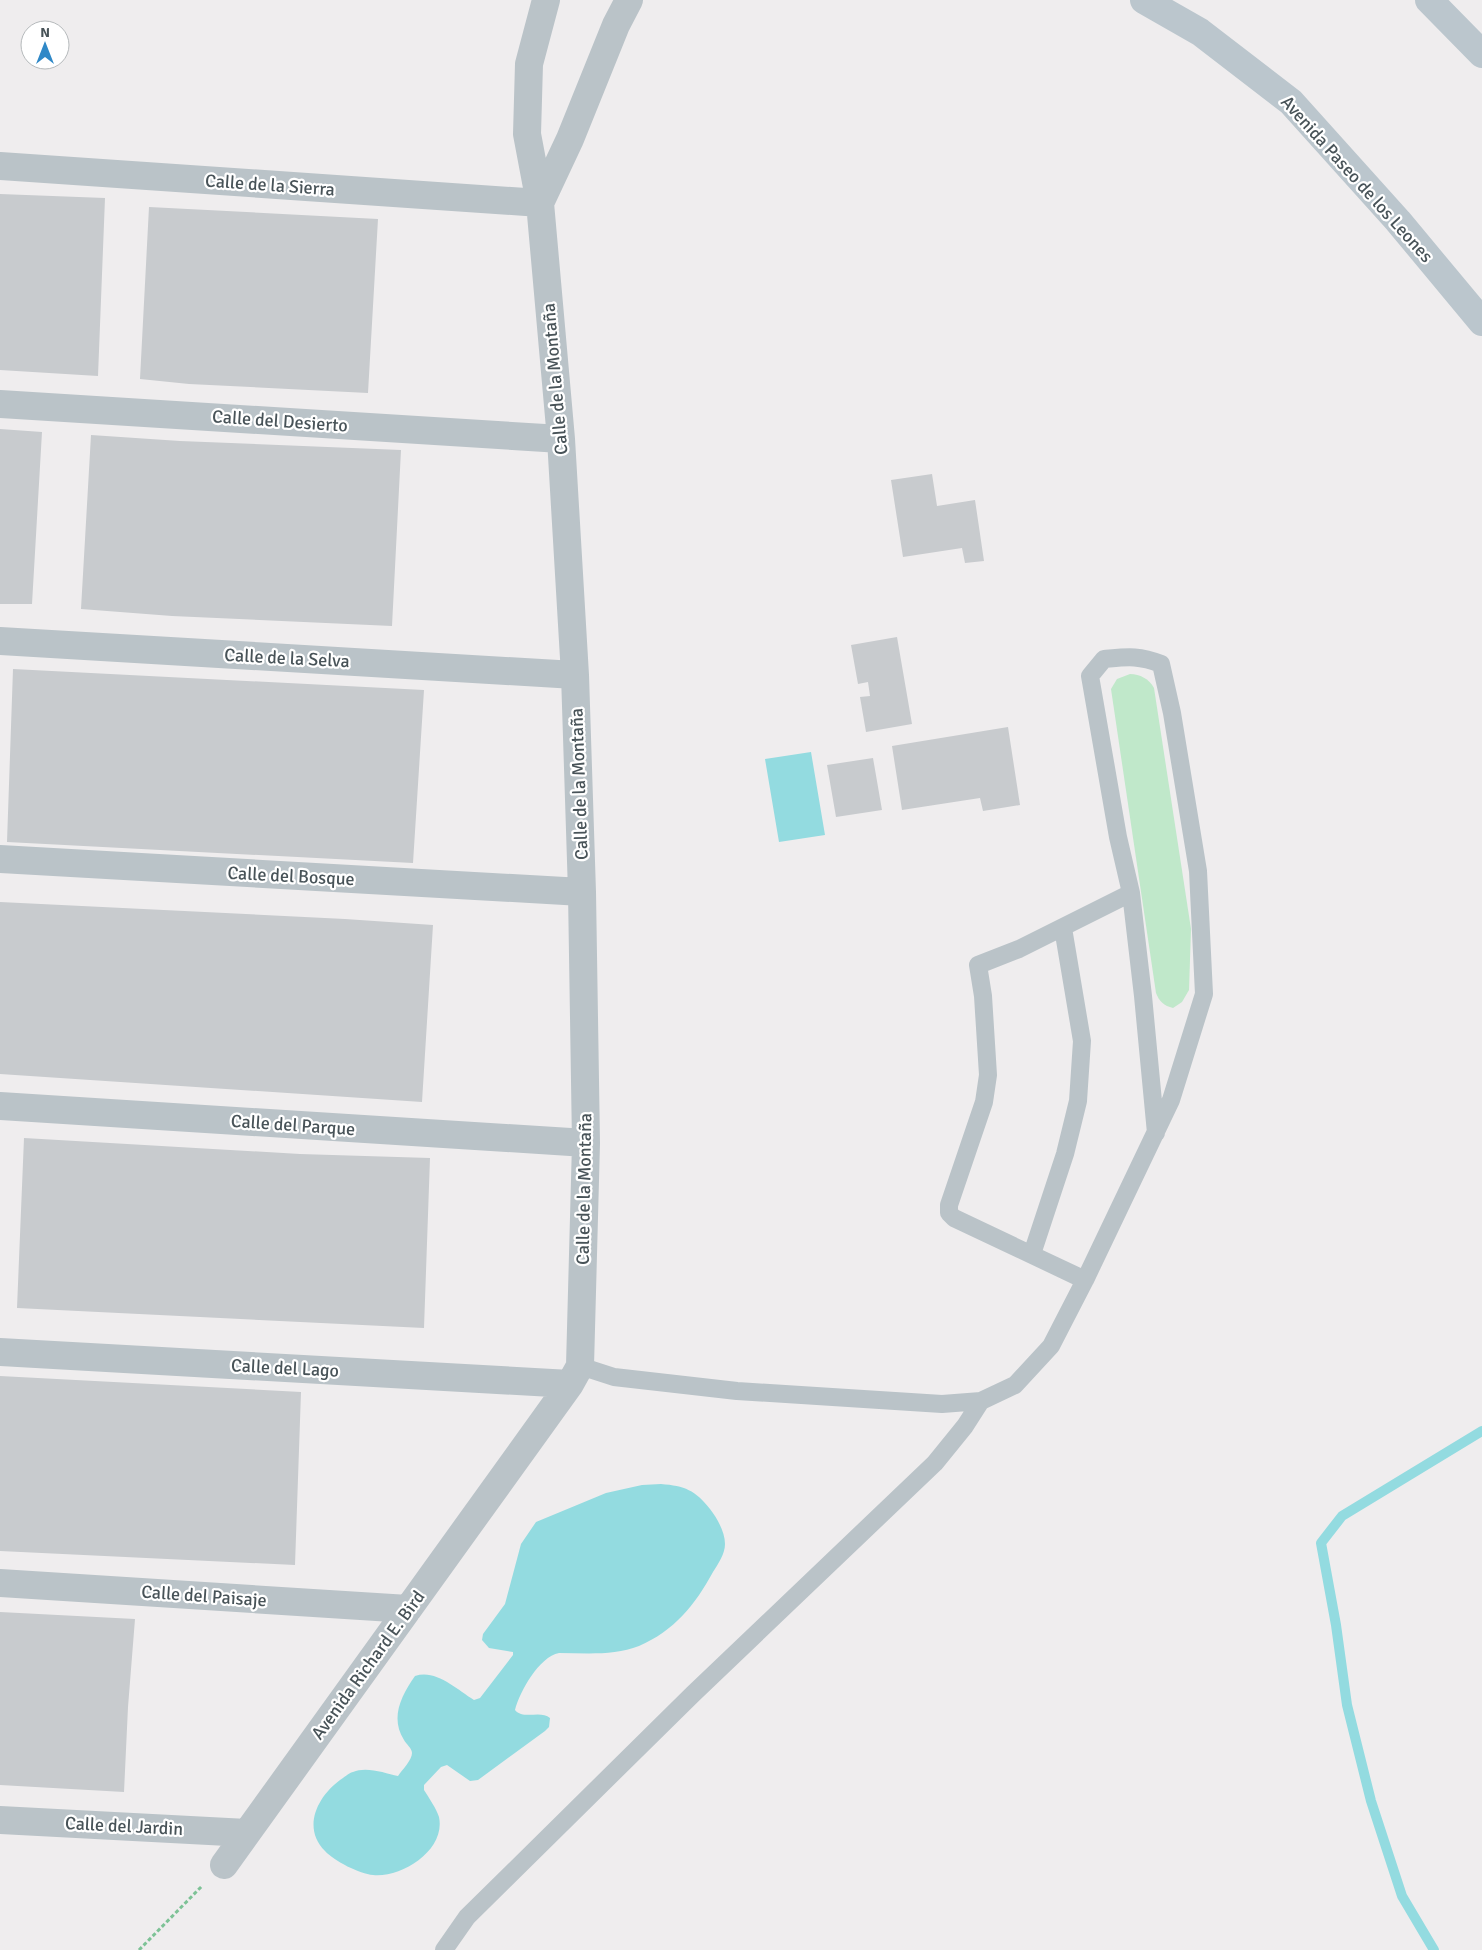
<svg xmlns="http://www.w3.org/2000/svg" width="1482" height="1950" font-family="Signika,sans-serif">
	<rect width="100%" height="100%" fill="#efedee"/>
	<path fill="#c0e8ca" d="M1130 674C1140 674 1149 679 1154 688L1191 929 1189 990 1182 1002 1173 1008C1164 1006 1159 1001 1156 993L1111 689 1117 679Z"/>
	<path fill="#93dbe0" d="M811 752 825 835 779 842 765 759Z
		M661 1484C685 1486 695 1490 710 1509 717 1518 725 1532 725 1544 725 1554 718 1564 713 1572 695 1605 674 1631 639 1646 614 1656 585 1653 559 1653 539 1657 520 1691 515 1710 523 1720 541 1710 550 1718L549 1727 545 1731 478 1780 470 1781 447 1765 441 1767 424 1785V1790C429 1798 436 1808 439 1817 446 1850 402 1878 373 1875 360 1874 334 1861 325 1851 302 1828 317 1797 340 1780 344 1778 348 1773 353 1772 366 1766 385 1773 398 1776 402 1770 412 1760 412 1753 412 1748 406 1744 404 1740 390 1718 401 1696 415 1676 436 1669 456 1689 474 1700L480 1698 513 1655V1652L489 1648 482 1640 483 1634 505 1604 521 1544 536 1522 606 1493 642 1485Z"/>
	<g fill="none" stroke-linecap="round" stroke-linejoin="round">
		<path stroke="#93dbe0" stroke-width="10" d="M1434 1950 1402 1896 1371 1801 1347 1705 1336 1625 1321 1543 1342 1516 1482 1431"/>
	</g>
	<path fill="#c8cbce" d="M0 194 105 198 98 376 0 370Z
		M149 207 378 219 368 393 189 384 140 379Z
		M0 429 42 432 32 604H0Z
		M91 435 180 441 401 450 392 626 172 616 81 609Z
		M932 474 937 506 975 500 984 561 965 563 962 548 903 557 891 480Z
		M897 637 912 724 866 732 860 697 870 696 868 682 858 684 851 645Z
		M13 669 424 690 413 863 7 842Z
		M1008 727 1020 805 983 811 980 798 902 810 892 746Z
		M873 758 882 810 836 817 827 765Z
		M0 902 345 919 433 925 422 1102 0 1074Z
		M24 1138 300 1154 430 1158 424 1328 17 1308Z
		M0 1376 301 1392 295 1565 0 1551Z
		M0 1612 135 1619 128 1707 124 1792 0 1785Z"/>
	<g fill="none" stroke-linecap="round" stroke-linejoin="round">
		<path stroke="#7dc296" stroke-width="3" stroke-dasharray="4 2.5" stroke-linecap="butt" d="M139 1950 202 1886"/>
		<path stroke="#bac3c8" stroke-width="18" d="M1032 1254 1065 1154 1078 1101 1082 1041 1063 928
			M1085 1280 954 1218 949 1213V1205L984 1102 988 1075 983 996 978 965 1019 949 1131 893
			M580 1366 614 1377 737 1391 942 1404 981 1401 1015 1385 1051 1346 1085 1280 1171 1100 1204 994 1198 871 1172 713 1161 664C1138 655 1127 657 1104 659L1090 676 1118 837 1131 893 1143 996 1156 1133
			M444 1950 467 1917 693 1694 935 1463 965 1426 981 1401"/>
		<path stroke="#bac3c8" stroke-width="28" d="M0 166 540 203
			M540 203 570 139 616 25 629 0
			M0 404 561 439
			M0 641 575 675
			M0 859 582 892
			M0 1106 586 1143
			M0 1352 570 1384
			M0 1583 408 1609
			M0 1820 247 1833
			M224 1865 570 1384 580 1366 586 1143 582 892 575 675 561 439 540 203 527 134 529 64 546 0"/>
		<path stroke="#bbc6cd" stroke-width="28" d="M1144 0 1200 32 1291 102 1398 221 1482 322
			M1429 0 1482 54"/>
	</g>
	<g text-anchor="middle" stroke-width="4.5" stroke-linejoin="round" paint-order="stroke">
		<g font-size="18" fill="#485358" stroke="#fff">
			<text transform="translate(1357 179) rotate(48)" y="6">Avenida Paseo de los Leones</text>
			<text transform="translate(270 185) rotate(4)" y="6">Calle de la Sierra</text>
			<text transform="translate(555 379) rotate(-95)" y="6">Calle de la Montaña</text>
			<text transform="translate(280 421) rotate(4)" y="6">Calle del Desierto</text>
			<text transform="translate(287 658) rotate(3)" y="6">Calle de la Selva</text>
			<text transform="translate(579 784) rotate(-92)" y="6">Calle de la Montaña</text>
			<text transform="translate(291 876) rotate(3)" y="6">Calle del Bosque</text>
			<text transform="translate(293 1125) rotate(4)" y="6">Calle del Parque</text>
			<text transform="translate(584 1189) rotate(-89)" y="6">Calle de la Montaña</text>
			<text transform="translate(285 1368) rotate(3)" y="6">Calle del Lago</text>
			<text transform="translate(204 1596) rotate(4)" y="6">Calle del Paisaje</text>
			<text transform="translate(368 1665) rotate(-54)" y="6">Avenida Richard E. Bird</text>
			<text transform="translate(124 1826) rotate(3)" y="6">Calle del Jardin</text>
		</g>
	</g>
	<g transform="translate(45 45)"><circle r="24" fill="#ffffff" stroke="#b6babc"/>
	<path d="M0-4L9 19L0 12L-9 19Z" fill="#2f88c7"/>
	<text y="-8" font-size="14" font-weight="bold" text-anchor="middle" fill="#485358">N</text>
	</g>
</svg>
